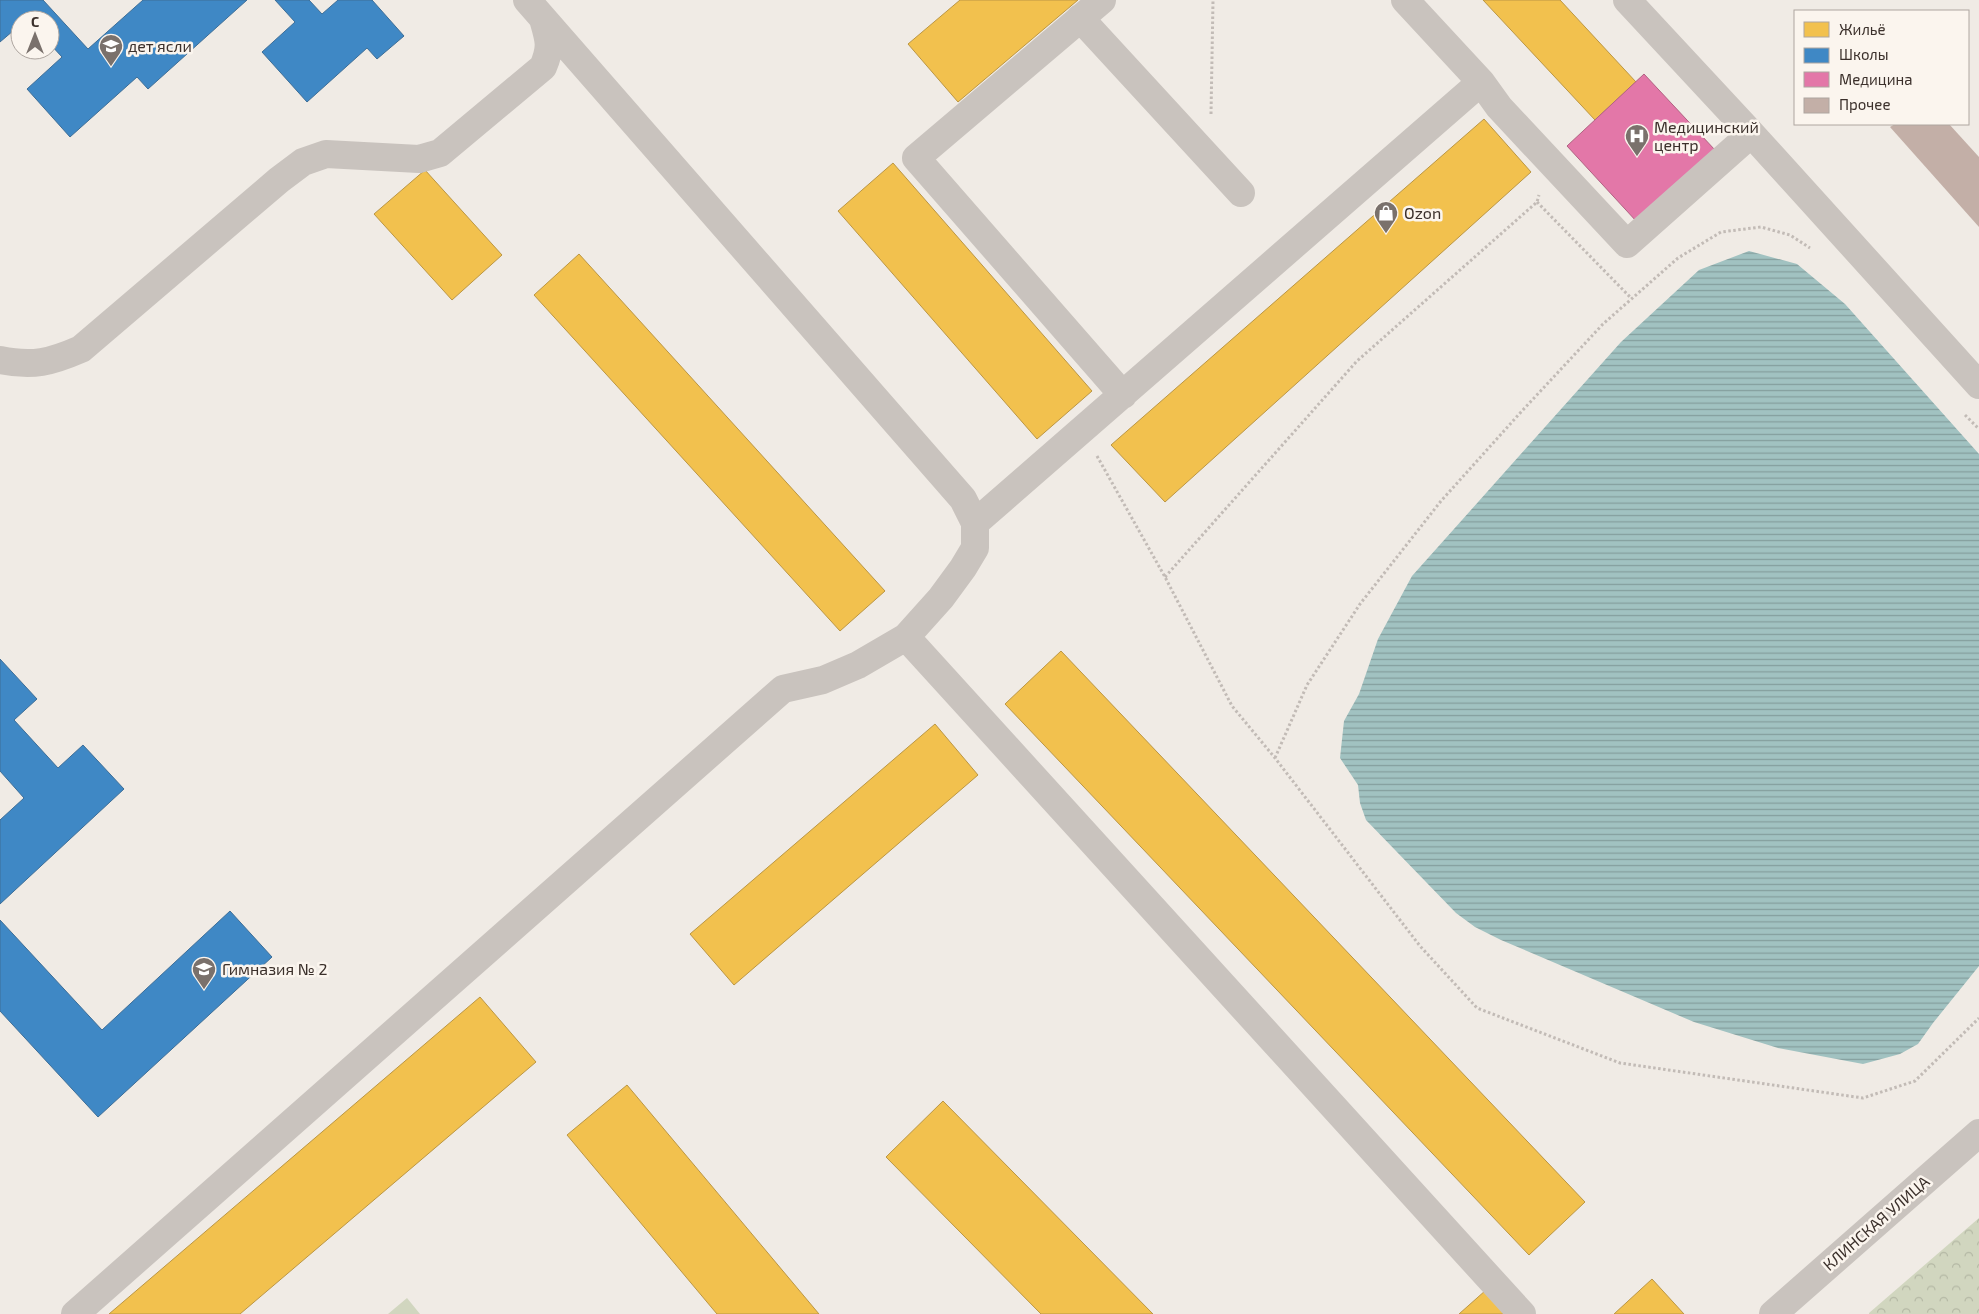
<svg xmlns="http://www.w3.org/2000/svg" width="1979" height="1314" font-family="'Exo 2',sans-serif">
	<defs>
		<pattern id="forest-crowns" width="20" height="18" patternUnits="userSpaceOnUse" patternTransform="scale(1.25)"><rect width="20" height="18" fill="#d1d6bf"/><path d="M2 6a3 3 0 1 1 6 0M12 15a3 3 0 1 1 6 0" fill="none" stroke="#b4b8a4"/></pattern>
		<pattern id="water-rules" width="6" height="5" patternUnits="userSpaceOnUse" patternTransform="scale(1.25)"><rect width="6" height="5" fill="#a1c2c1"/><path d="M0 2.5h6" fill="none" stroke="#849e9d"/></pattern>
	</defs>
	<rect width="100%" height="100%" fill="#f0ebe5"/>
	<path fill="url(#forest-crowns)" d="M1979 1218V1314H1869V1313Z"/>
	<path fill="#d1d6bf" d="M407 1298 420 1314H388Z"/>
	<path fill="url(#water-rules)" d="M1749 251 1797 264 1845 304 1979 454V966L1933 1023 1918 1044 1900 1054 1863 1064 1778 1048 1694 1022 1501 940 1475 927 1456 913 1366 820 1360 803 1358 785 1340 758 1344 721 1359 694 1378 639 1412 576 1621 342 1699 270Z"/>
	<path fill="#f2c14e" stroke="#bb9644" d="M960 0H1078L958 102 908 44Z
		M1483 0H1560L1636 82 1595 120Z
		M1484 119 1531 172 1165 502 1111 445Z
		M893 163 1092 391 1037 439 838 211Z
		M425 170 502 255 452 300 374 214Z
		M579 254 885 591 840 631 534 295Z
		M1061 651 1585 1202 1529 1255 1005 704Z
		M935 724 978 775 734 985 690 934Z
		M480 997 536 1062 240 1314H109Z
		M627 1085 819 1314H717L567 1135Z
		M943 1101 1153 1314H1041L886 1157Z
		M1652 1279 1684 1314H1614Z
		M1486 1290 1507 1314H1459Z"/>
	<path fill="#3f88c5" stroke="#3e6e97" d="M0 0H43L88 49 143 0H247L148 89 137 77 70 137 27 89 62 57 50 44V20H28L27 18 20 20V25L0 42Z
		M275 0H309L322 14 338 0H372L404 36 377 59 367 48 307 102 262 52 295 22Z
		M0 659 37 699 14 720 58 768 83 745 124 789 0 904V820L24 798 0 771Z
		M230 911 272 957 98 1117 0 1011V920L102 1030Z"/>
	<path fill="#e377a8" stroke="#b16282" d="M1644 74 1715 150 1637 222 1567 146Z"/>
	<path fill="#c3afa7" d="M1895 124H1949L1979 157V227L1890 127Z"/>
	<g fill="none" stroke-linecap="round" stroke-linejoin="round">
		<path stroke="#c2bbb6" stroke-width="3" stroke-dasharray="2.5 2.5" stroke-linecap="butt" d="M1211 114 1213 0
			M1537 202 1631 298
			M1965 415 1979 429
			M1097 456 1165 577 1232 706 1275 758 1420 946 1477 1008 1620 1063 1863 1098 1915 1081 1979 1018
			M1165 577 1357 361 1537 202 1539 195
			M1275 758 1307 685 1360 604 1441 501 1521 412 1603 324 1678 258 1721 232 1761 227 1790 235 1810 248"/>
		<path stroke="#c9c3be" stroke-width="28" d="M1102 0 916 158 1123 395
			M1627 0 1747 129 1979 385
			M1080 18 1241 193
			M1481 82 1499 107 1627 244 1751 134
			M0 360C33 367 51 362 81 349L279 180 303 162 326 154 419 159 440 153 543 67C552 46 549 40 543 19
			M975 523 1481 82 1405 0
			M906 637 1522 1314
			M75 1314 783 689 823 680 858 665 906 637 941 598 963 568 975 548V523L963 499 527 0
			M1773 1314 1979 1133"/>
	</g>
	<defs>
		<g id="school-pin" transform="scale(1.25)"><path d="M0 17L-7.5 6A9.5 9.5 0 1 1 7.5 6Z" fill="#7a716c" stroke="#fbf5ee"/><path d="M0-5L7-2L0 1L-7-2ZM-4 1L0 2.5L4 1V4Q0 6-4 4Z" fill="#fff"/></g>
		<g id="hospital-pin" transform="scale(1.25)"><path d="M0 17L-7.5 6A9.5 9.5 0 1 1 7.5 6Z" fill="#7a716c" stroke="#fbf5ee"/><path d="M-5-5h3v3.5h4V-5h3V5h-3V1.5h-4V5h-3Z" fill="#fff"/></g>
		<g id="shop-pin" transform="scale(1.25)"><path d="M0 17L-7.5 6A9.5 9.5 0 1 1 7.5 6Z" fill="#7a716c" stroke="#fbf5ee"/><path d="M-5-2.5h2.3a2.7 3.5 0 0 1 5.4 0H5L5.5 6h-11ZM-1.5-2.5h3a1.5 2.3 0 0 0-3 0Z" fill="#fff"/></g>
	</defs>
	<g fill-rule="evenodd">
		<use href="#school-pin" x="111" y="46"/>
		<use href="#hospital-pin" x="1637" y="136"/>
		<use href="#shop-pin" x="1386" y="213"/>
		<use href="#school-pin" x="204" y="969"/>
	</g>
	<g text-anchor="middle" stroke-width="5" stroke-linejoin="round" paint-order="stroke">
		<g font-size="16" fill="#3b302b" stroke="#fbf5ee" text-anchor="start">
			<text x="128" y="52">дет ясли</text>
			<text x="1654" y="133">Медицинский<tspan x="1654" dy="18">центр</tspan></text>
			<text x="1404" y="219">Ozon</text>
			<text x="222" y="975">Гимназия № 2</text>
		</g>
		<g font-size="16" fill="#3b302b" stroke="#fbf5ee">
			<text transform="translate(1876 1223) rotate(-41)" y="6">КЛИНСКАЯ УЛИЦА</text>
		</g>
	</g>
	<rect x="1794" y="10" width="175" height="115" fill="#fbf5ee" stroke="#aea6a0"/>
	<rect x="1804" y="22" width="25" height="15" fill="#f2c14e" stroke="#aea6a0"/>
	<text x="1839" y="35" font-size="15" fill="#3b302b">Жильё</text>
	<rect x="1804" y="48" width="25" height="15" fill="#3f88c5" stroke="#aea6a0"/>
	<text x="1839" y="60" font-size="15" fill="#3b302b">Школы</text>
	<rect x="1804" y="72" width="25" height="15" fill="#e377a8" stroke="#aea6a0"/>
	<text x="1839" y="85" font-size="15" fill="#3b302b">Медицина</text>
	<rect x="1804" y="98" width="25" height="15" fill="#c3afa7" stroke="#aea6a0"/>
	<text x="1839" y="110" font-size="15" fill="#3b302b">Прочее</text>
	<g transform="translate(35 35)"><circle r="24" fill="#fbf5ee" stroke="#aea6a0"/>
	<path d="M0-4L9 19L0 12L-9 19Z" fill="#7a716c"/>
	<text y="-8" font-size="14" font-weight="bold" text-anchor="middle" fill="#3b302b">С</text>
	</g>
</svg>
